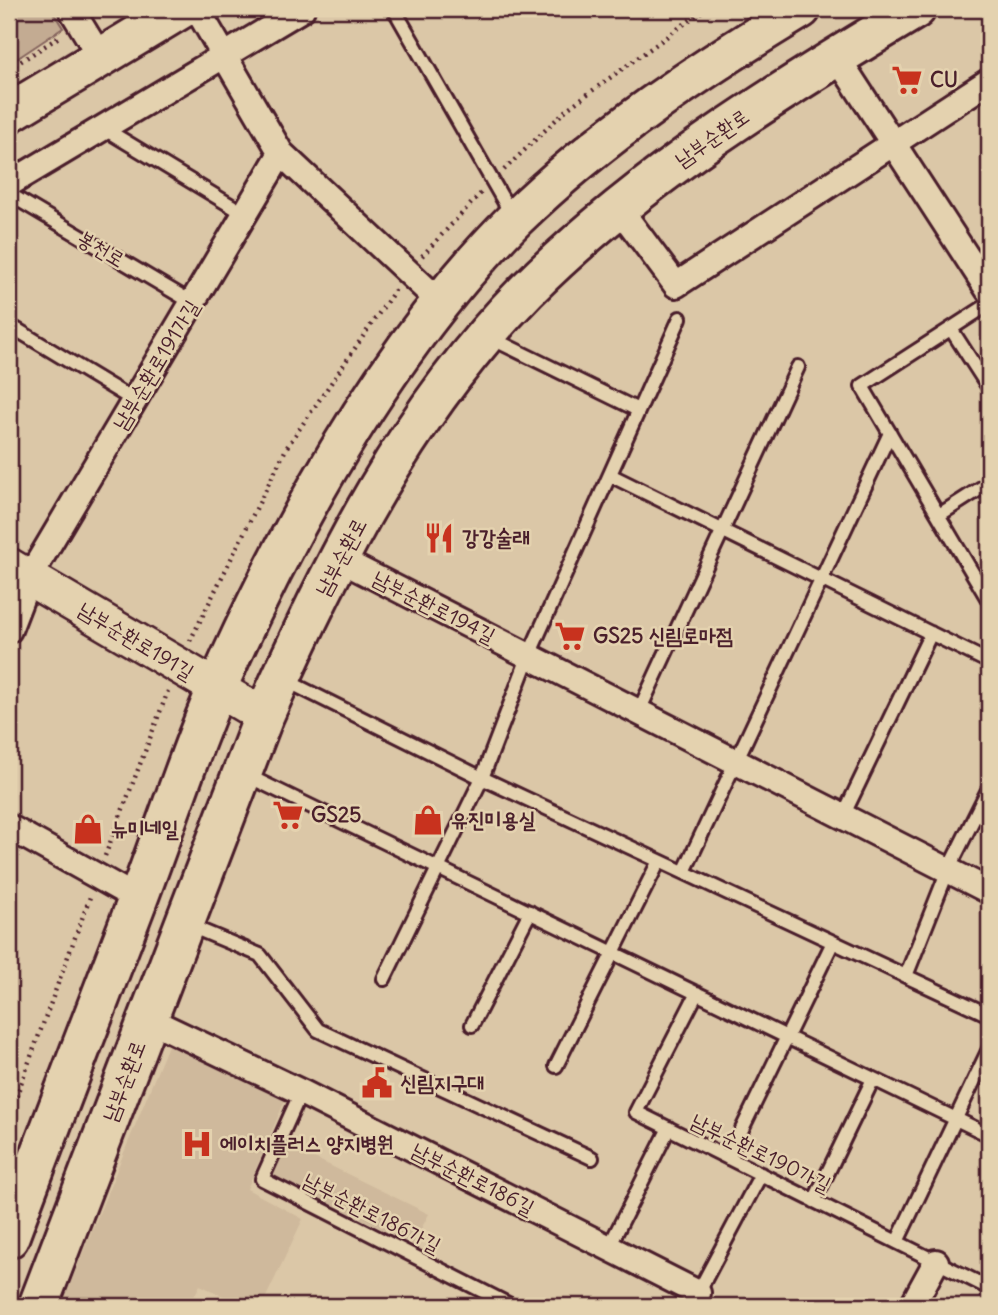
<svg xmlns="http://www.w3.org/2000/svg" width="998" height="1315" font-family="Delius,'Poor Story',sans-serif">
	<rect width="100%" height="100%" fill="#dbc7a7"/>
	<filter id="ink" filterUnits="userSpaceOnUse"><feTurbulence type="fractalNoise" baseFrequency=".0143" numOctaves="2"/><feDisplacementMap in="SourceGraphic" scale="14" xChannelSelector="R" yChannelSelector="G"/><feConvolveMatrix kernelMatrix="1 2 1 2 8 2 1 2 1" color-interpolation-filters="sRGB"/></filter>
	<g filter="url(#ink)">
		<path fill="#cfb99c" d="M169 1043 286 1098 247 1189 303 1219 266 1297 253 1306H244L200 1285 189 1306H61Z
			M286 1144 429 1214 413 1244 271 1174Z"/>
		<path fill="#c3ab92" stroke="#86655e" stroke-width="2" d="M9 9H51L63 28 9 64Z"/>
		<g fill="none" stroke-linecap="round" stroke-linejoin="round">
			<g stroke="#4a1f2b" stroke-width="18">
				<path id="lane" d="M394 9 513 217
					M103 128 245 214
					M9 194 193 303
					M989 304 862 386 989 601
					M9 325 135 401
					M951 329 989 388
					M491 338 638 410
					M610 475 989 662
					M939 515 989 483
					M285 680 482 778 989 1015
					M639 711 798 367
					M246 775 989 1135
					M843 816 931 633
					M684 872 890 433
					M188 925 260 955 318 1030 592 1158
					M906 976 948 870 989 788
					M384 979 482 778 529 655 680 318
					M697 993 636 1112 989 1288
					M472 1025 530 912
					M556 1066 659 861
					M301 1092 262 1179 512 1306
					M728 1158 833 942
					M814 1201 873 1079
					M897 1242 989 1049
					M609 1247 669 1128
					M691 1306 761 1174"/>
			</g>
			<g stroke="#4a1f2b" stroke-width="30">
				<path id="street" d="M71 9 101 58
					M197 9 281 153 441 303
					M837 57 989 291
					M9 184 302 9
					M618 207 676 285 989 81
					M339 559 989 891
					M9 630 29 578 281 153
					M9 827 138 899
					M148 1019 301 1092 698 1293
					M9 1166 32 1175
					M912 1306 936 1262"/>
			</g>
			<g stroke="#4a1f2b" stroke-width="40">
				<path id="secondary" d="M9 566 264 716"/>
			</g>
			<g stroke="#4a1f2b" stroke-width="44">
				<path id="primary" d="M9 113 181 9
					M9 1238C51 1124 95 1012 138 899 168 820 195 735 230 659 301 504 394 339 516 218 601 135 700 70 801 9
					M38 1306 264 716C331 564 409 409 527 290 641 176 779 91 916 9"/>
			</g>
			<path stroke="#4a1f2b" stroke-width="4.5" stroke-dasharray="2 5" stroke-linecap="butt" d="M946 14 955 9
				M9 69 62 35
				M504 170 567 109 705 9
				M422 256 481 193
				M190 641 287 447 395 290
				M105 856 168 691
				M9 1116 90 897"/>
			<use href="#lane" stroke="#e4d2af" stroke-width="12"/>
			<use href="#street" stroke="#e4d2af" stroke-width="24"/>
			<use href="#secondary" stroke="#e4d2af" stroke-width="35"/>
			<use href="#primary" stroke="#e4d2af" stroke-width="38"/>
		</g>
	</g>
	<defs>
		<g id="supermarket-bare" transform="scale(2.415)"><path d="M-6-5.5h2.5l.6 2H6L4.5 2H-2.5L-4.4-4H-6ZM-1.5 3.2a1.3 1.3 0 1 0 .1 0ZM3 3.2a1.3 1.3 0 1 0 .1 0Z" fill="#c8321e" stroke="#e4d2af" stroke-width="2.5" paint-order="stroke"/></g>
		<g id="restaurant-bare" transform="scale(2.415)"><path d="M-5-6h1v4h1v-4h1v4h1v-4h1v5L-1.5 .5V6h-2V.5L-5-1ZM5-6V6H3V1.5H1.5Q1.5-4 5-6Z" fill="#c8321e" stroke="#e4d2af" stroke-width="2.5" paint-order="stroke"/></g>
		<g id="shop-bare" transform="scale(2.415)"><path d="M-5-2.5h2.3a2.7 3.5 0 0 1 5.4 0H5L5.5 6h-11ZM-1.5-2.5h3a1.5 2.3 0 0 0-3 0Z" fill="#c8321e" stroke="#e4d2af" stroke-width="2.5" paint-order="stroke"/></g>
		<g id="civic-bare" transform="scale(2.415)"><path d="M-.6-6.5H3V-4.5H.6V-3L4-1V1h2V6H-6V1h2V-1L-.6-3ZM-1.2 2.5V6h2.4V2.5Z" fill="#c8321e" stroke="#e4d2af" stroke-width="2.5" paint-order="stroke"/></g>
		<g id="hospital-bare" transform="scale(2.415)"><path d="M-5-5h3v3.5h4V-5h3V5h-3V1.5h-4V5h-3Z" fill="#c8321e" stroke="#e4d2af" stroke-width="2.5" paint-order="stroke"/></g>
	</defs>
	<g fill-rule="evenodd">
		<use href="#supermarket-bare" x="907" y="80"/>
		<use href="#restaurant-bare" x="439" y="538"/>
		<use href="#supermarket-bare" x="570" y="636"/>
		<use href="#supermarket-bare" x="288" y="815"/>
		<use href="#shop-bare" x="428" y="820"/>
		<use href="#shop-bare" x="88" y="829"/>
		<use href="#civic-bare" x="377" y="1083"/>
		<use href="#hospital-bare" x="197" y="1144"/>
	</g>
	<g text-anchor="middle" stroke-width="5" stroke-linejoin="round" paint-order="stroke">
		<g font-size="21" font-weight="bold" fill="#4a1f2b" stroke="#e4d2af" text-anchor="start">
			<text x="930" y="87">CU</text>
			<text x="462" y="545">강강술래</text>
			<text x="593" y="643">GS25 신림로마점</text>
			<text x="311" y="822">GS25</text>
			<text x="451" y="827">유진미용실</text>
			<text x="111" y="836">뉴미네일</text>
			<text x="400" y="1090">신림지구대</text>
			<text x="220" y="1151">에이치플러스 양지병원</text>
		</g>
		<g font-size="21" fill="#4a1f2b" stroke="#e4d2af">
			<text transform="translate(712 138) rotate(-35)" y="7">남부순환로</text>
			<text transform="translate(101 249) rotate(31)" y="7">봉천로</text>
			<text transform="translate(156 365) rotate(-59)" y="7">남부순환로191가길</text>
			<text transform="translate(341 557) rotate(-62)" y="7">남부순환로</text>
			<text transform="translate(434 607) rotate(27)" y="7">남부순환로194길</text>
			<text transform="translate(136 641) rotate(31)" y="7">남부순환로191길</text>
			<text transform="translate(124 1081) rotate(-69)" y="7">남부순환로</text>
			<text transform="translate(761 1153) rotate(26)" y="7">남부순환로190가길</text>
			<text transform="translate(473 1179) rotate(27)" y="7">남부순환로186길</text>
			<text transform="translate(372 1213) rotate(27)" y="7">남부순환로186가길</text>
		</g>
	</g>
	<rect width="998" height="1315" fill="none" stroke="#e4d2af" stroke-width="35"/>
	<rect x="18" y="18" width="963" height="1280" fill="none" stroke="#4a1f2b" stroke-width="2.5" filter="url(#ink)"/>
</svg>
